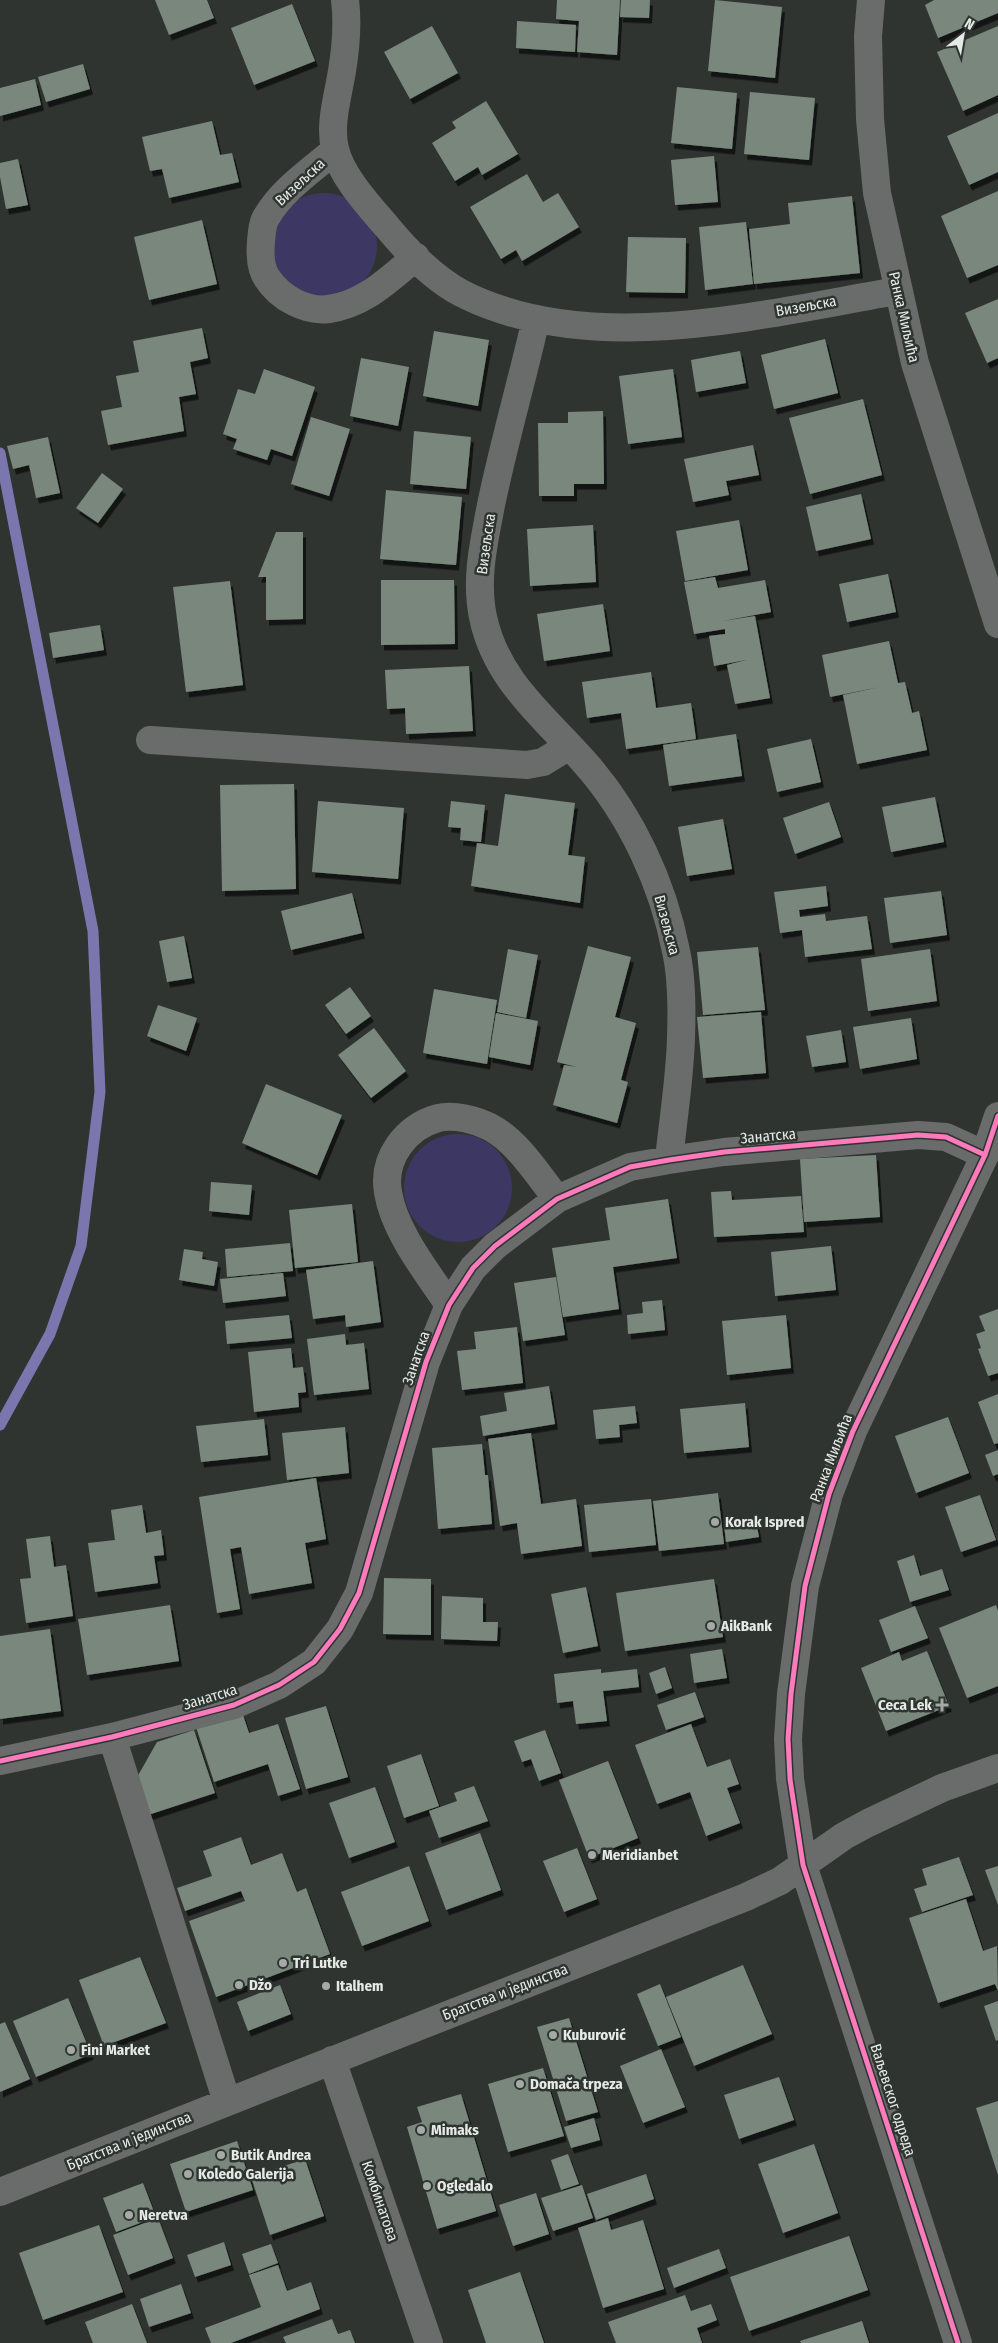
<svg xmlns="http://www.w3.org/2000/svg" width="998" height="2343" font-family="'Fira Sans Condensed',sans-serif">
	<defs>
		<filter id="shadow"><feDropShadow dx="3" dy="5.5" stdDeviation="0" flood-color="#0009"/></filter>
	</defs>
	<rect width="100%" height="100%" fill="#2f3431"/>
	<path fill="#3c3763" d="M271 246a53 53 0 1 1 106 0a53 53 0 1 1-106 0Z
		M404 1188a54 54 0 1 1 108 0a54 54 0 1 1-108 0Z"/>
	<g fill="none" stroke-linecap="round" stroke-linejoin="round">
		<path stroke="#7b77ae" stroke-width="11" d="M0 453 93 931 100 1092 81 1246 50 1334 0 1425"/>
	</g>
	<path fill="#79877d" filter="url(#shadow)" d="M155 0H207L214 18 169 35Z
		M557 0H620L617 55 577 52 579 21 556 19Z
		M621 0H650L649 18 620 17Z
		M715 0 782 7 775 78 708 71Z
		M934 0H998V13L938 38 925 5Z
		M292 4 315 61 254 85 231 28Z
		M517 21 576 25 575 52 516 48Z
		M432 26 458 73 410 99 384 52Z
		M998 26V95L963 111 937 52Z
		M83 64 90 89 46 102 38 77Z
		M35 79 41 105 0 116V88Z
		M677 87 737 93 732 149 671 143Z
		M750 92 815 98 809 160 744 154Z
		M486 101 518 154 482 175 478 167 455 181 432 143 456 128 452 122Z
		M998 113V172L969 185 947 136Z
		M212 121 220 155 232 153 239 182 169 198 162 169 150 171 142 137Z
		M714 156 718 202 675 205 671 160Z
		M18 159 28 205 6 209 0 177V163Z
		M527 174 543 202 558 193 579 227 522 261 516 250 501 259 470 207Z
		M998 191V265L967 278 941 216Z
		M852 196 860 273 754 284 749 229 790 224 788 203Z
		M202 220 217 284 149 300 134 237Z
		M746 222 753 284 705 290 699 227Z
		M628 237 686 238 685 293 626 292Z
		M998 299V358L987 363 965 313Z
		M202 328 208 358 190 362 196 394 179 397 184 431 108 445 101 411 122 407 116 376 139 372 133 341Z
		M434 331 489 340 478 406 423 396Z
		M825 339 838 393 774 409 761 355Z
		M740 351 746 383 696 392 691 360Z
		M361 358 409 367 398 426 350 416Z
		M264 369 315 387 292 456 271 449 267 460 233 449 237 439 223 434 238 389 255 394Z
		M673 369 682 437 628 444 619 376Z
		M863 399 882 475 810 494 789 418Z
		M603 411 604 484H574V496H539L538 423H568V412Z
		M311 417 350 429 329 496 291 484Z
		M414 431 471 437 466 489 410 484Z
		M48 437 60 493 36 498 29 465 13 469 7 446Z
		M753 445 759 475 726 481 729 495 693 502 684 459Z
		M102 473 123 489 98 523 76 508Z
		M386 490 462 497 456 565 380 559Z
		M861 494 871 539 816 551 806 507Z
		M739 520 748 570 685 581 676 531Z
		M593 525 596 582 530 586 527 529Z
		M276 532H303V619L266 620V577H258Z
		M888 574 896 612 847 622 839 584Z
		M715 577 718 588 765 580 771 612 723 621 755 616 770 698 735 704 727 665 746 660 714 666 709 636 725 634V629L694 634 684 582Z
		M381 580H454L455 644 381 645Z
		M230 581 243 685 186 692 173 587Z
		M603 604 610 651 544 661 537 614Z
		M100 625 104 650 53 658 49 633Z
		M889 641 898 683 905 682 912 713 919 711 927 750 857 764 843 695 880 687 830 697 822 655Z
		M469 666 473 731 406 734 405 708 387 709 385 670Z
		M651 672 656 708 691 703 696 739 626 749 621 713 587 718 582 682Z
		M736 734 742 776 669 786 663 745Z
		M811 739 821 782 777 792 767 749Z
		M294 784 296 889 222 891 220 785Z
		M505 794 575 803 568 855 585 857 580 903 471 886 477 843 498 846Z
		M935 797 944 842 891 852 882 807Z
		M318 801 404 808 398 879 312 872Z
		M451 801 485 805 481 842 460 840 461 828 448 827Z
		M829 802 841 837 795 854 783 818Z
		M723 819 732 869 687 876 678 827Z
		M826 886 828 906 799 910 800 917 825 914 826 921 867 916 872 949 805 957 802 930 780 933 774 892Z
		M941 891 947 935 890 943 884 898Z
		M352 893 362 933 291 950 281 911Z
		M184 936 192 978 167 982 159 941Z
		M588 946 631 957 615 1017 636 1023 621 1080 628 1082 617 1123 553 1105 564 1065 577 1067 557 1062Z
		M758 947 765 1010 703 1015 697 952Z
		M508 949 538 955 526 1018 497 1012Z
		M930 949 937 1001 868 1011 861 959Z
		M350 987 371 1016 346 1034 325 1005Z
		M434 989 497 1000 487 1064 423 1053Z
		M158 1005 197 1018 186 1051 147 1036Z
		M761 1012 766 1073 703 1078 697 1017Z
		M496 1013 538 1021 530 1065 489 1057Z
		M911 1018 917 1059 860 1069 853 1027Z
		M374 1028 406 1071 371 1098 338 1055Z
		M841 1030 846 1062 812 1067 806 1036Z
		M266 1084 342 1115 317 1175 242 1143Z
		M876 1155 880 1217 804 1222 800 1159Z
		M211 1182 252 1185 249 1215 209 1211Z
		M731 1191 732 1200 801 1196 804 1232 714 1237 711 1192Z
		M668 1199 677 1258 613 1267 619 1309 563 1317 552 1248 610 1240 605 1208Z
		M352 1204 358 1262 295 1268 289 1210Z
		M290 1243 293 1271 227 1277 225 1249Z
		M831 1246 836 1290 775 1296 771 1252Z
		M184 1249 203 1252 202 1259 218 1262 214 1286 179 1280Z
		M373 1261 381 1322 346 1327 345 1315 313 1319 306 1270Z
		M283 1273 286 1296 223 1303 220 1279Z
		M556 1277 565 1335 523 1341 514 1283Z
		M662 1300 665 1330 628 1334 627 1315 643 1313 642 1302Z
		M998 1309V1373L988 1376 978 1349 981 1348 976 1334 985 1331 979 1316Z
		M289 1315 292 1338 227 1344 225 1321Z
		M786 1315 791 1368 727 1375 722 1321Z
		M517 1327 523 1383 462 1390 457 1351 476 1349 474 1332Z
		M345 1334 346 1345 364 1343 369 1389 314 1395 307 1339Z
		M291 1348 293 1368 303 1367 306 1392 298 1393 299 1407 254 1412 248 1352Z
		M549 1386 555 1424 483 1436 480 1416 507 1411 504 1393Z
		M998 1394V1443L994 1444 978 1402Z
		M745 1403 749 1447 684 1453 680 1409Z
		M635 1406 637 1423 619 1425 620 1437 596 1439 593 1410Z
		M948 1417 969 1473 916 1493 895 1436Z
		M264 1419 268 1455 201 1462 196 1426Z
		M345 1427 349 1473 287 1480 282 1433Z
		M531 1433 541 1504 576 1499 582 1546 521 1554 517 1523 500 1526 488 1439Z
		M482 1444 485 1475H488L492 1524 438 1529 432 1448Z
		M998 1450V1474L993 1476 985 1455Z
		M316 1478 326 1539 305 1543 312 1583 249 1594 241 1547 230 1549 240 1609 217 1613 199 1497Z
		M718 1493 724 1544 659 1551 653 1501Z
		M980 1495 996 1540 961 1552 945 1507Z
		M651 1499 656 1545 589 1552 584 1505Z
		M142 1505 146 1533 161 1530 164 1555 154 1556 158 1583 95 1592 88 1543 115 1540 111 1510Z
		M756 1521 759 1537 726 1542 724 1525Z
		M50 1536 54 1567 66 1565 73 1616 26 1623 20 1579 31 1578 26 1539Z
		M914 1555 920 1576 942 1569 949 1590 910 1602 897 1561Z
		M384 1578 431 1579V1635L383 1634Z
		M714 1579 723 1637 625 1651 616 1593Z
		M586 1587 598 1646 563 1653 551 1594Z
		M442 1596 483 1598V1622H498L497 1641 441 1639Z
		M170 1605 179 1661 87 1675 78 1619Z
		M996 1605 998 1611V1686L967 1698 939 1628Z
		M915 1606 928 1638 891 1652 879 1620Z
		M50 1629 61 1711 0 1719V1636Z
		M722 1649 727 1678 694 1683 690 1654Z
		M927 1651 949 1706 886 1731 861 1668 899 1652 902 1661Z
		M665 1667 672 1688 656 1694 649 1673Z
		M601 1669V1673L637 1669 639 1687 603 1691 607 1721 576 1724 573 1701 557 1703 554 1674Z
		M695 1692 704 1717 666 1730 657 1705Z
		M326 1706 348 1777 306 1789 285 1718Z
		M242 1712 249 1733 278 1724 300 1789 278 1796 268 1764 214 1782 196 1727Z
		M691 1724 707 1767 730 1759 739 1784 727 1788 740 1823 706 1836 690 1792 657 1804 635 1745Z
		M194 1730 215 1793 148 1815 136 1779 157 1742Z
		M545 1730 561 1773 539 1781 531 1759 522 1762 514 1741Z
		M421 1754 439 1806 404 1818 387 1766Z
		M608 1761 638 1838 589 1858 559 1780Z
		M474 1786 488 1821 439 1838 429 1811 457 1801 454 1793Z
		M375 1787 395 1842 349 1858 329 1803Z
		M480 1833 501 1890 446 1910 425 1853Z
		M241 1837 251 1865 282 1853 297 1892 306 1888 330 1954 216 1997 189 1921 245 1901 241 1891 185 1911 177 1888 212 1876 203 1851Z
		M577 1848 597 1899 564 1912 543 1861Z
		M959 1857 973 1895 922 1912 914 1889 927 1885 922 1869Z
		M409 1866 429 1921 362 1946 341 1892Z
		M998 1866V1905L985 1870Z
		M966 1899 983 1951 997 1946 998 1991 995 1984 938 2003 909 1918Z
		M140 1957 166 2023 104 2046 79 1980Z
		M743 1965 772 2034 694 2066 666 1997Z
		M660 1984 681 2037 658 2046 637 1994Z
		M280 1985 291 2014 248 2031 237 2002Z
		M68 1998 91 2054 36 2077 13 2021Z
		M998 2001V2040L996 2041 984 2006Z
		M569 2018 598 2112 566 2121 537 2027Z
		M5 2022 30 2079 0 2092V2024Z
		M661 2049 685 2107 643 2123 620 2066Z
		M543 2068 564 2136 508 2152 488 2084Z
		M779 2077 794 2120 739 2139 724 2095Z
		M461 2094 496 2211 437 2229 407 2127 422 2122 417 2107Z
		M998 2101V2175L976 2108Z
		M594 2118 600 2140 571 2148 564 2127Z
		M237 2141 253 2190 186 2212 170 2164Z
		M814 2144 838 2213 783 2233 758 2164Z
		M568 2154 579 2184 561 2190 551 2160Z
		M305 2159 324 2216 270 2235 251 2177Z
		M646 2174 654 2199 596 2220 587 2194Z
		M143 2183 156 2217 116 2232 103 2198Z
		M582 2185 593 2218 553 2231 541 2198Z
		M536 2193 549 2234 513 2246 499 2205Z
		M158 2218 173 2258 128 2275 113 2235Z
		M608 2218 611 2230 643 2220 664 2289 603 2308 578 2228Z
		M99 2225 123 2292 43 2320 19 2253Z
		M849 2236 868 2290 749 2331 730 2277Z
		M224 2242 231 2265 195 2277 187 2255Z
		M271 2244 278 2263 249 2274 242 2254Z
		M719 2249 726 2268 674 2288 667 2268Z
		M278 2265 287 2291 311 2282 320 2309 231 2343H211L205 2328 261 2307 249 2275Z
		M520 2272 544 2343H486L468 2290Z
		M181 2284 191 2313 149 2327 140 2299Z
		M685 2295 691 2311 711 2304 717 2320 697 2328 702 2343H616L608 2322Z
		M132 2304 147 2343H93L85 2322Z
		M332 2319 338 2334 350 2330 355 2343H286L283 2337Z
		M862 2321 869 2343H801L800 2341Z"/>
	<g fill="none" stroke-linecap="round" stroke-linejoin="round">
		<path stroke="#6a6c6b" stroke-width="28" d="M345 0C348 24 346 47 342 71 338 96 329 124 335 149 341 176 370 207 388 228 408 252 433 278 461 293 590 359 762 314 897 291
			M871 0 868 36 870 119 877 193 915 363 998 624
			M335 150C312 170 283 189 267 216 262 223 262 233 261 241 260 253 260 268 267 278 280 298 306 312 329 309 365 304 389 279 416 257
			M536 319C522 381 504 442 491 505 484 542 475 579 483 617 496 681 546 718 586 764 631 815 663 884 676 951 682 978 682 1009 681 1037 680 1078 673 1119 669 1160
			M150 740 527 765 543 762 569 746
			M449 1305C427 1272 394 1231 388 1192 382 1158 406 1127 438 1118 454 1114 476 1120 490 1127 518 1142 538 1175 557 1199
			M112 1737 227 2102
			M0 1761 112 1737 234 1705 279 1685 314 1662 340 1629 359 1593 426 1362 449 1305 473 1268 495 1246 557 1199 630 1167 669 1160 724 1152 918 1135 946 1137 985 1155
			M332 2060 429 2343
			M0 2192 746 1897 780 1881 844 1836 868 1823 942 1788 998 1768
			M958 2343 803 1865 790 1779 788 1739 791 1694 805 1586 829 1494 853 1431 985 1155 998 1116"/>
		<g stroke="#2e3530" stroke-width="8">
			<path id="cycleway" d="M0 1761 112 1737 234 1705 279 1685 314 1662 340 1629 359 1593 426 1362 449 1305 473 1268 495 1246 557 1199 630 1167 669 1160 724 1152 918 1135 946 1137 985 1155
				M958 2343 803 1865 790 1779 788 1739 791 1694 805 1586 829 1494 853 1431 985 1155 998 1116"/>
		</g>
		<use href="#cycleway" stroke="#fd7abc" stroke-width="5"/>
	</g>
	<g fill="#a6aaa7" stroke="#2e3530" stroke-width="2">
		<circle cx="715" cy="1522" r="5"/>
		<circle cx="711" cy="1626" r="5"/>
		<path d="M939.5 1697.5h5v5h5v5h-5v5h-5v-5h-5v-5h5z"/>
		<circle cx="592" cy="1855" r="5"/>
		<circle cx="283" cy="1963" r="5"/>
		<circle cx="239" cy="1985" r="5"/>
		<circle cx="326" cy="1986" r="5"/>
		<circle cx="553" cy="2035" r="5"/>
		<circle cx="71" cy="2050" r="5"/>
		<circle cx="520" cy="2084" r="5"/>
		<circle cx="421" cy="2130" r="5"/>
		<circle cx="221" cy="2155" r="5"/>
		<circle cx="188" cy="2174" r="5"/>
		<circle cx="427" cy="2186" r="5"/>
		<circle cx="129" cy="2215" r="5"/>
	</g>
	<g text-anchor="middle" stroke-width="5" stroke-linejoin="round" paint-order="stroke">
		<g font-size="15" fill="#e6eae7" stroke="#2e3530">
			<text transform="translate(300 182) rotate(-43)" y="5">Визељска</text>
			<text transform="translate(806 306) rotate(-10)" y="5">Визељска</text>
			<text transform="translate(904 317) rotate(77)" y="5">Ранка Миљића</text>
			<text transform="translate(486 544) rotate(-82)" y="5">Визељска</text>
			<text transform="translate(667 925) rotate(75)" y="5">Визељска</text>
			<text transform="translate(768 1136) rotate(-5)" y="5">Занатска</text>
			<text transform="translate(416 1358) rotate(-71)" y="5">Занатска</text>
			<text transform="translate(831 1458) rotate(-69)" y="5">Ранка Миљића</text>
			<text transform="translate(210 1697) rotate(-17)" y="5">Занатска</text>
			<text transform="translate(505 1992) rotate(-21)" y="5">Братства и јединства</text>
			<text transform="translate(893 2100) rotate(72)" y="5">Ваљевског одреда</text>
			<text transform="translate(129 2141) rotate(-22)" y="5">Братства и јединства</text>
			<text transform="translate(380 2201) rotate(71)" y="5">Комбинатова</text>
		</g>
		<g font-size="15" font-weight="bold" fill="#e6eae7" stroke="#2e3530" text-anchor="start">
			<text x="725" y="1527">Korak Ispred</text>
			<text x="721" y="1631">AikBank</text>
			<text x="932" y="1710" text-anchor="end">Ceca Lek</text>
			<text x="602" y="1860">Meridianbet</text>
			<text x="293" y="1968">Tri Lutke</text>
			<text x="249" y="1990">Džo</text>
			<text x="336" y="1991">Italhem</text>
			<text x="563" y="2040">Kuburović</text>
			<text x="81" y="2055">Fini Market</text>
			<text x="530" y="2089">Domača trpeza</text>
			<text x="431" y="2135">Mimaks</text>
			<text x="231" y="2160">Butik Andrea</text>
			<text x="198" y="2179">Koledo Galerija</text>
			<text x="437" y="2191">Ogledalo</text>
			<text x="139" y="2220">Neretva</text>
		</g>
	</g>
	<g transform="translate(963 35) rotate(31)" stroke="#2e3530" stroke-width="4" paint-order="stroke">
	<path d="M0-4L9 19L0 12L-9 19Z" fill="#e6eae7"/>
	<text y="-8" font-size="14" font-weight="bold" text-anchor="middle" fill="#e6eae7">N</text>
	</g>
</svg>
